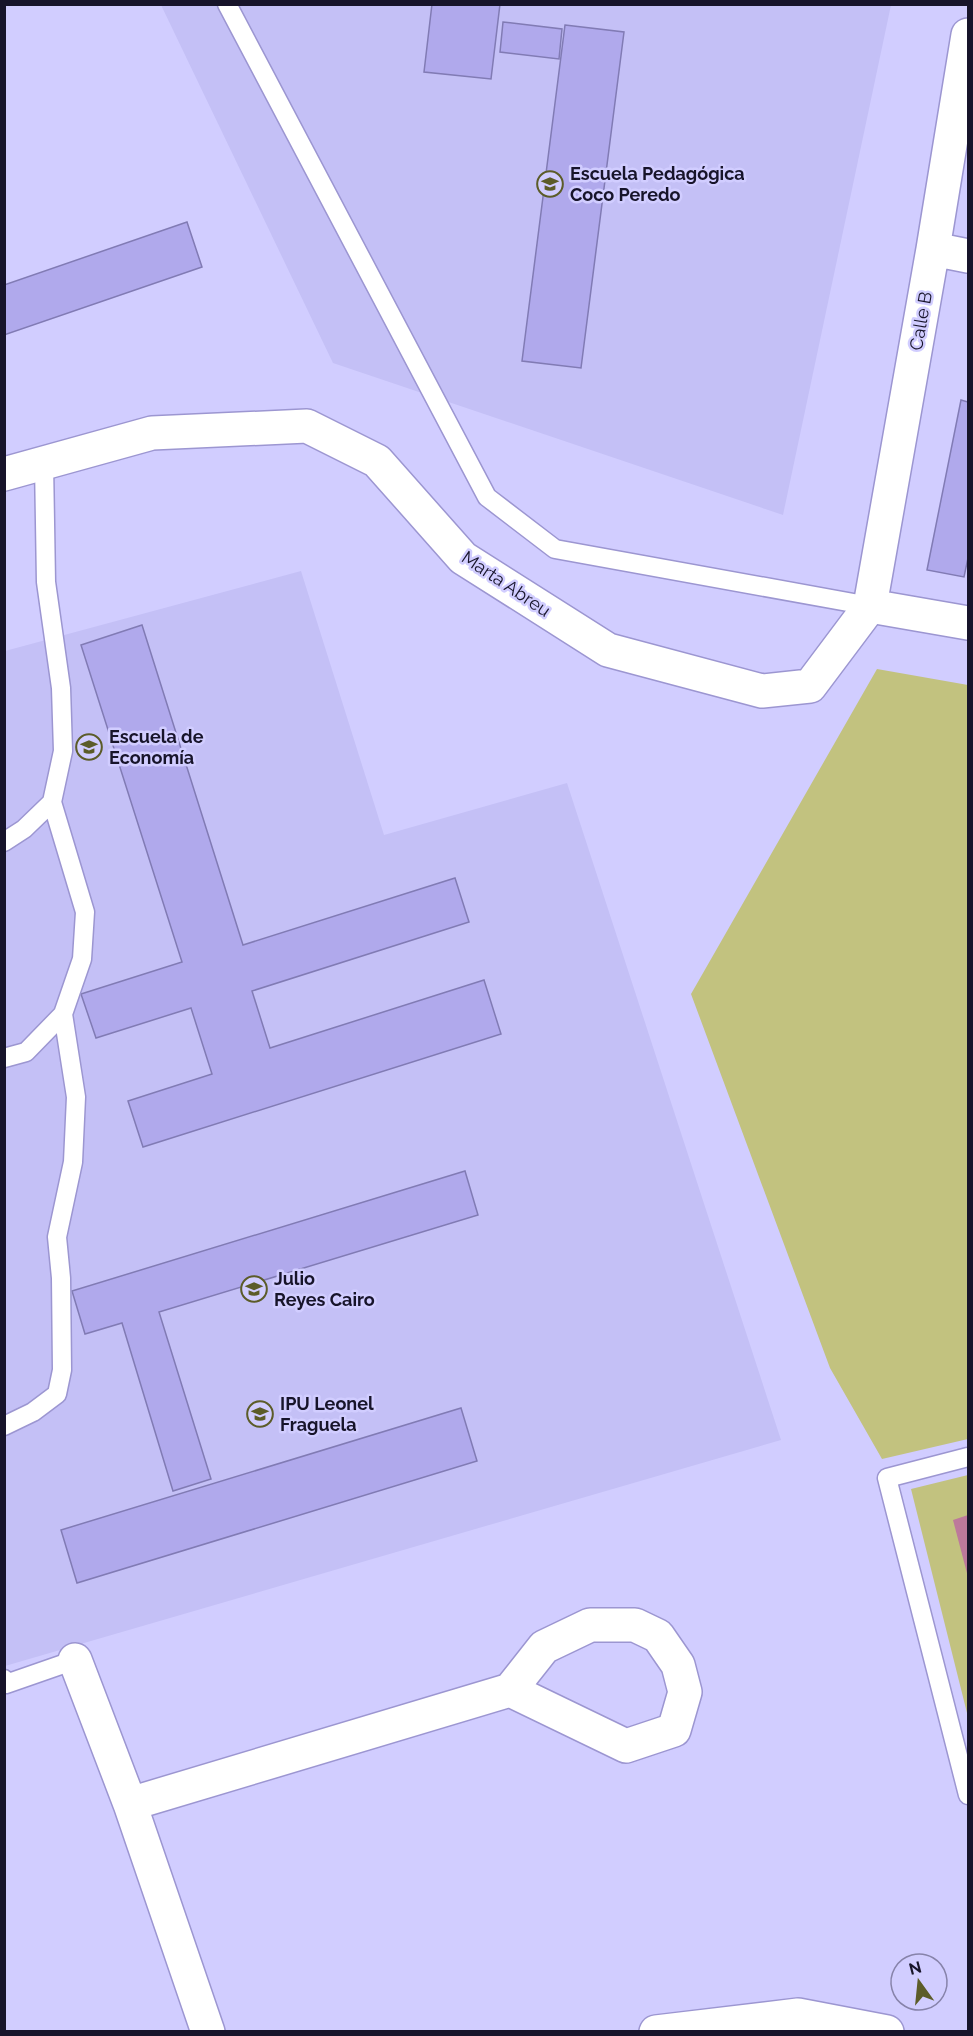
<svg xmlns="http://www.w3.org/2000/svg" width="973" height="2036" font-family="Raleway,sans-serif">
	<rect width="100%" height="100%" fill="#d1cdff"/>
	<path fill="#c4c0f6" d="M161 5H891L783 515 333 363Z
		M301 571 384 835 567 783 781 1440 5 1666V651Z"/>
	<path fill="#c2c27f" d="M877 669 968 685V1439L882 1459 830 1368 691 994Z
		M968 1475V1717L911 1489Z"/>
	<path fill="#bd799b" d="M968 1515V1577L953 1520Z"/>
	<path fill="#b0a9ec" stroke="#817bb4" stroke-width="1.5" d="M432 4H500L491 79 424 72Z
		M503 22 562 29 559 59 500 52Z
		M565 25 624 32 581 368 522 361Z
		M187 222 202 267 4 335V285Z
		M961 400 968 402V558L964 577 927 570Z
		M142 625 243 945 455 878 469 922 252 991 270 1048 484 980 501 1034 143 1147 128 1101 212 1074 191 1008 96 1038 81 994 182 962 81 645Z
		M465 1171 478 1215 159 1312 211 1479 173 1491 122 1323 85 1334 72 1291Z
		M461 1408 477 1461 77 1583 61 1530Z"/>
	<g fill="none" stroke-linecap="round" stroke-linejoin="round">
		<g stroke="#9c96d1" stroke-width="21">
			<path id="service" d="M227 4 487 497 555 549 870 606
				M4 842 24 829 52 802 63 751 61 688 46 582 44 463
				M4 1058 26 1052 63 1014 82 959 85 912 52 802
				M4 1426 33 1412 57 1394 62 1370 61 1278 57 1237 73 1162 76 1097 63 1014
				M968 1457 887 1478 968 1795
				M4 1679 6 1684 75 1660"/>
		</g>
		<g stroke="#9c96d1" stroke-width="36">
			<path id="minor" d="M933 249 968 256
				M4 474 152 433 307 426 377 461 463 558 608 650 762 691 810 686 870 606 933 249 968 35
				M870 606 968 623
				M75 1660 130 1804 208 2032
				M130 1804 510 1690 544 1647 590 1625H635L658 1636 678 1665 685 1692 674 1730 626 1746 510 1690
				M656 2032 798 2015 887 2032"/>
		</g>
		<use href="#service" stroke="#fff" stroke-width="18"/>
		<use href="#minor" stroke="#fff" stroke-width="33"/>
	</g>
	<defs>
		<g id="school-ring" transform="scale(1.35)"><circle r="9.5" fill="#d1cdff" stroke="#5c5c29" stroke-width="1.5"/><path d="M0-5L7-2L0 1L-7-2ZM-4 1L0 2.5L4 1V4Q0 6-4 4Z" fill="#5c5c29"/></g>
	</defs>
	<g fill-rule="evenodd">
		<use href="#school-ring" x="550" y="184"/>
		<use href="#school-ring" x="89" y="747"/>
		<use href="#school-ring" x="254" y="1289"/>
		<use href="#school-ring" x="260" y="1414"/>
	</g>
	<g text-anchor="middle" stroke-width="5" stroke-linejoin="round" paint-order="stroke">
		<g font-size="18" font-weight="bold" fill="#17142a" stroke="#d1cdff" text-anchor="start">
			<text x="570" y="180">Escuela Pedagógica<tspan x="570" dy="21">Coco Peredo</tspan></text>
			<text x="109" y="743">Escuela de<tspan x="109" dy="21">Economía</tspan></text>
			<text x="274" y="1285">Julio<tspan x="274" dy="21">Reyes Cairo</tspan></text>
			<text x="280" y="1410">IPU Leonel<tspan x="280" dy="21">Fraguela</tspan></text>
		</g>
		<g font-size="18" fill="#17142a" stroke="#d1cdff">
			<text transform="translate(921 321) rotate(-80)" y="6">Calle B</text>
			<text transform="translate(506 584) rotate(34)" y="6">Marta Abreu</text>
		</g>
	</g>
	<rect width="973" height="2036" fill="none" stroke="#17142a" stroke-width="12"/>
	<g transform="translate(919 1982) rotate(345)"><circle r="28" fill="#d1cdff" stroke="#8783aa" stroke-width="1.5"/>
	<path d="M0-4.5L10 22L0 15L-10 22Z" fill="#5c5c29"/>
	<text y="-9" font-size="16" font-weight="bold" text-anchor="middle" fill="#17142a">N</text>
	</g>
</svg>
